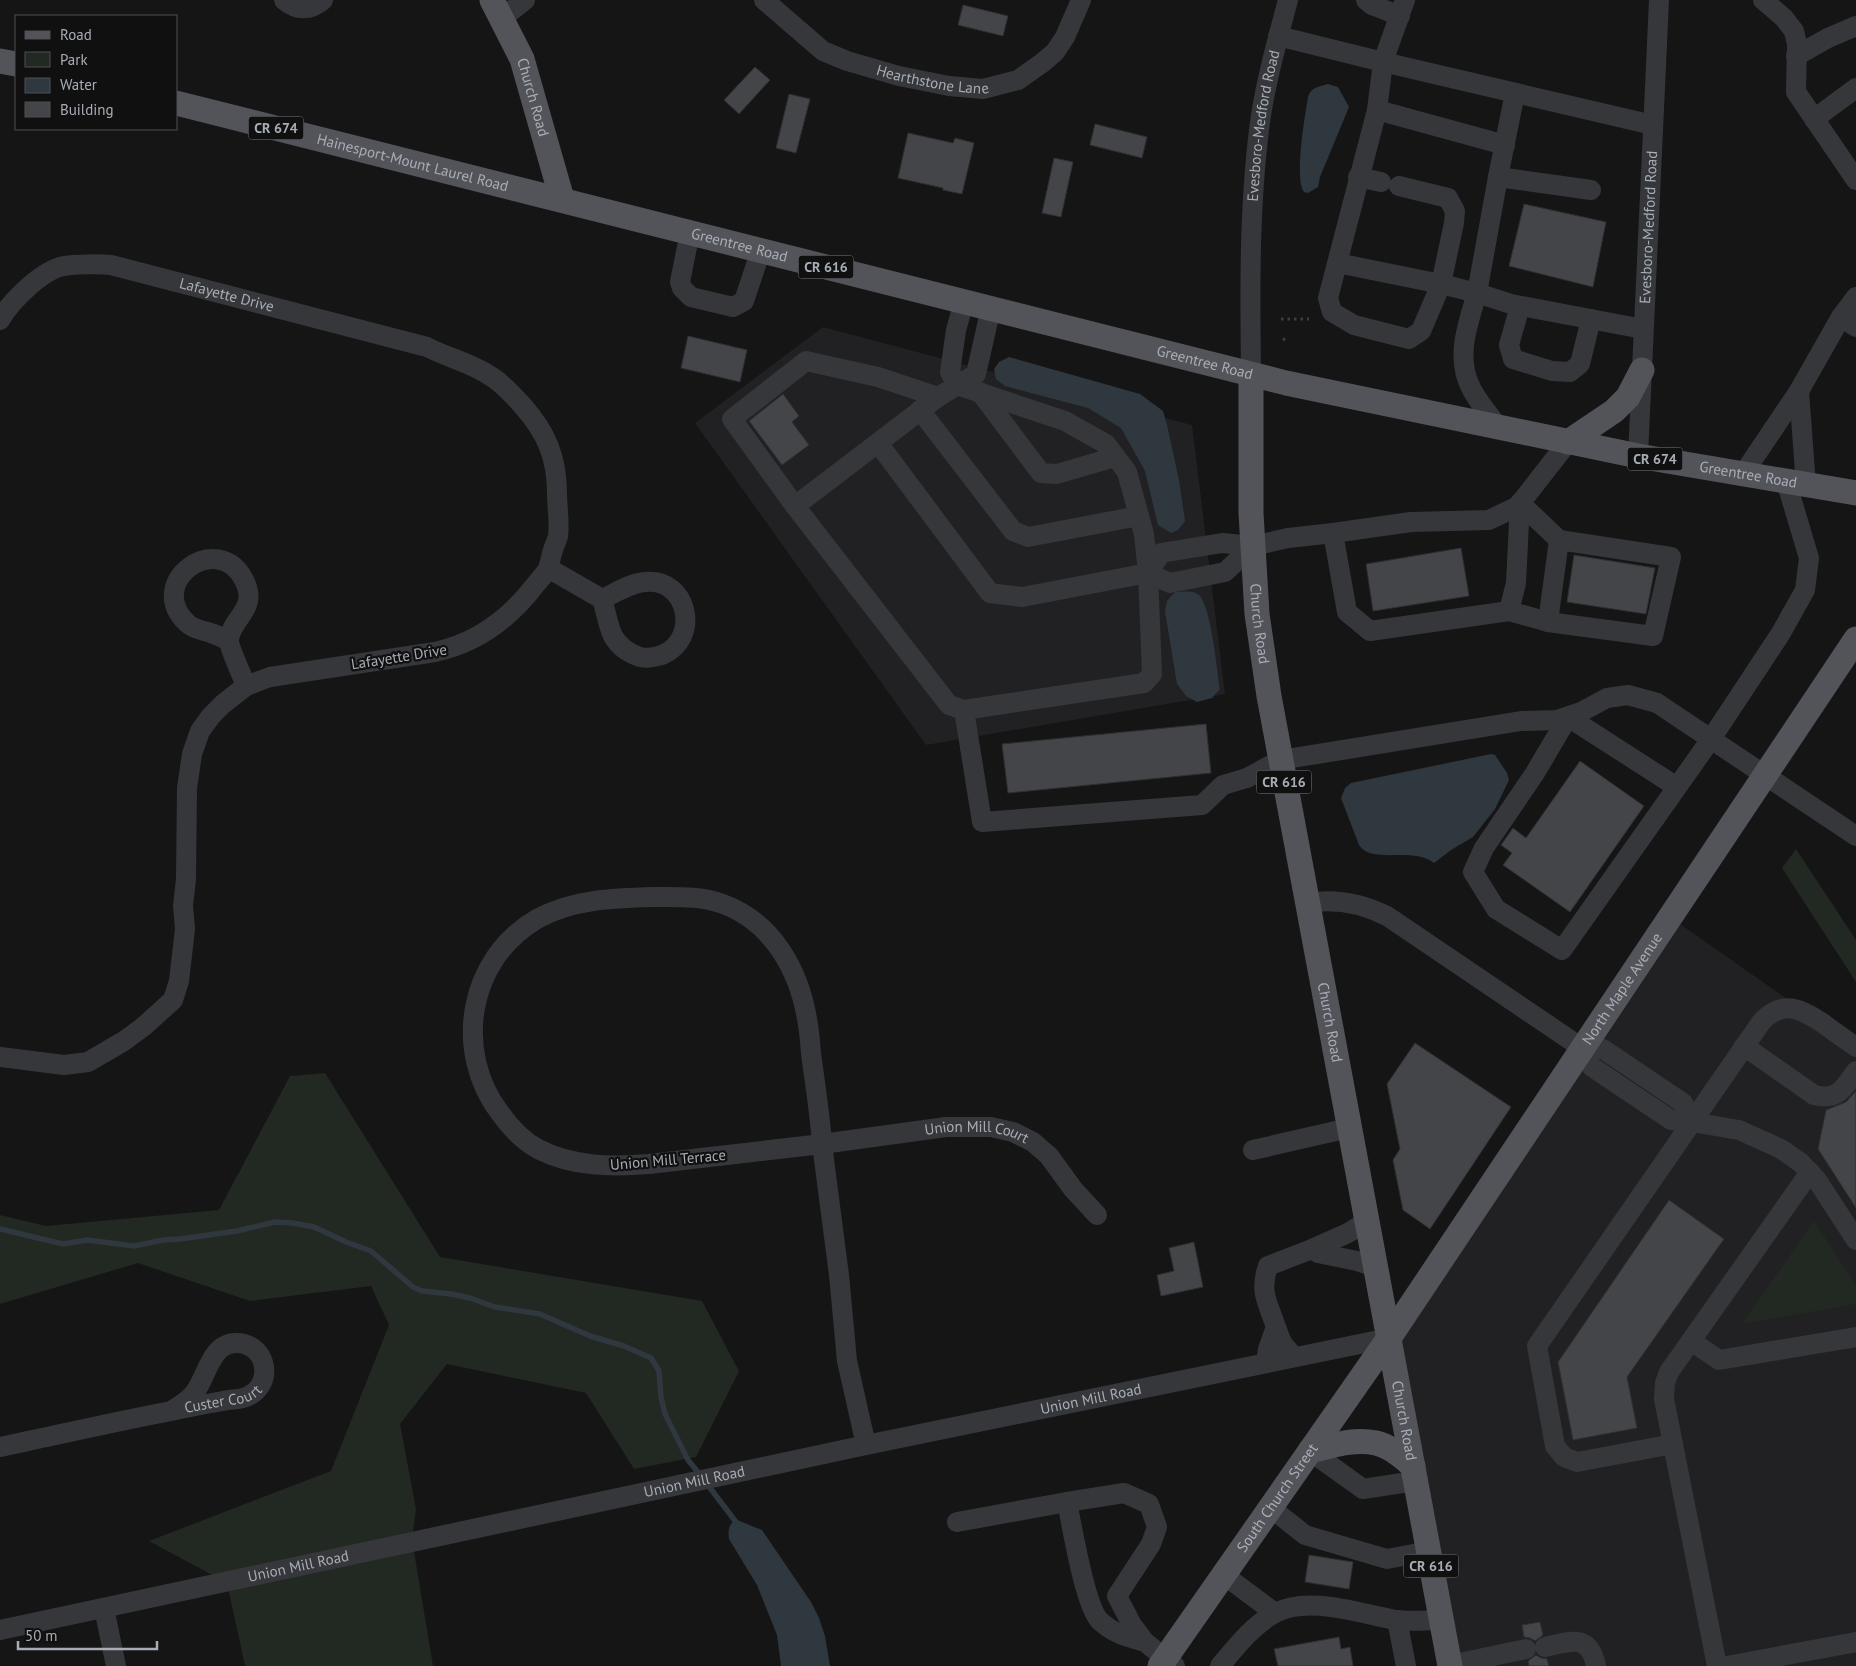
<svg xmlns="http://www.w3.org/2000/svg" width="1856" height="1666" font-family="'PT Sans',sans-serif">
	<rect width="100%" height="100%" fill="#151516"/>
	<path fill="#212123" d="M823 327 1192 425 1225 694 926 745 695 423Z
		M1670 917 1856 1047V1666H1450L1389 1338Z"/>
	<path fill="#222822" d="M1796 849 1856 940V982L1782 868Z
		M325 1073 440 1257 702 1301 739 1371 696 1457 634 1469 586 1393 447 1364 400 1424 416 1509 412 1539 433 1666H245L227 1583 149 1541 331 1471 389 1325 371 1286 250 1301 138 1263 0 1304V1215L46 1226 219 1210 290 1076Z
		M1814 1221 1856 1285V1304L1742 1324Z"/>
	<path fill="#2f383e" d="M1328 84 1338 87 1349 107 1320 177 1318 187 1308 193 1304 192C1294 179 1305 115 1308 97 1311 87 1318 87 1328 84Z
		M1009 357 1140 394 1163 411 1167 425 1179 480 1185 521 1178 530 1171 533 1158 525 1145 471 1121 428 1088 408 1005 386 996 379 994 369 999 362Z
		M1175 592C1182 592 1191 590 1198 594 1211 604 1217 671 1220 689L1212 698 1197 702 1186 696 1177 684 1165 611 1167 601Z
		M1491 754 1495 755 1507 773 1509 780 1495 809 1473 837 1451 850 1434 863C1412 846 1372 865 1359 845L1341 798 1345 788 1351 783Z
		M737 1520 762 1530 811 1602 819 1618 825 1636 830 1666H781L777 1635 757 1585 729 1539C728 1531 728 1523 737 1520Z"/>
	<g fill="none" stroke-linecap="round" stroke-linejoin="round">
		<path stroke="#2f383e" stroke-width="5.5" d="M0 1229 63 1244 87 1240 134 1246 163 1240 180 1239 237 1231 275 1222 293 1223 314 1227 346 1242 371 1251 413 1287 422 1291 451 1294 470 1298 495 1307 540 1314 590 1336 624 1346 651 1358 659 1371 661 1397 665 1414 688 1460 701 1476
			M707 1484 739 1526"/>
	</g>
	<path fill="#444549" stroke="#2f2f32" d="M963 5 1008 16 1003 36 958 25Z
		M755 67 770 80 739 114 724 100Z
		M789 94 810 99 796 153 776 148Z
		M1095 124 1147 137 1142 158 1090 145Z
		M908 133 953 143 955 138 974 143 962 194 943 190V188L898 178Z
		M1054 158 1073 162 1061 217 1042 213Z
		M1524 204 1606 222 1593 287 1509 266Z
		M688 336 747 350 740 382 681 368Z
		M783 394 799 416 792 422 809 445 782 465 749 421Z
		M1461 548 1469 596 1373 611 1366 564Z
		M1574 555 1655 568 1646 614 1567 602Z
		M1206 724 1211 773 1008 793 1002 744Z
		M1580 761 1644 806 1570 912 1503 865 1512 853 1501 845 1513 828 1526 838Z
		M1415 1043 1511 1107 1430 1229 1403 1210 1393 1160 1400 1149 1387 1084Z
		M1856 1091V1208L1818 1149 1826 1110 1846 1102Z
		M1669 1200 1724 1239 1627 1377 1637 1428 1573 1440 1558 1362Z
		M1194 1242 1203 1287 1161 1296 1157 1275 1174 1271 1169 1248Z
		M1309 1555 1353 1562 1349 1589 1305 1582Z
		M1540 1622 1543 1635 1535 1641 1530 1638 1524 1637 1522 1625Z
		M1339 1637 1341 1649 1350 1647 1353 1666H1278L1274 1649Z
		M1536 1655 1541 1658 1547 1659 1549 1666H1529L1528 1661Z"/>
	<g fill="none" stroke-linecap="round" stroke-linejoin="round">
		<path stroke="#3c3e42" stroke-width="3" stroke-dasharray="2.5 4" stroke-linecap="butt" d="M1281 319H1309
			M1283 340 1286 338"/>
		<g stroke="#36373b" stroke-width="20">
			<path d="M284 0C297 11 310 11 323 0"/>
			<path id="s1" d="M764 0 823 51 847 61 899 76 949 86 983 89 1018 80 1042 63 1055 52 1065 37 1081 0"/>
			<path d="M1366 0 1372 5 1400 16"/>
			<path d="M1763 0 1784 18 1794 31 1797 44 1796 92 1856 180"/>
			<path d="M502 18 525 0"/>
			<path d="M1278 36 1383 62 1653 125"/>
			<path d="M1796 56 1828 38 1856 26"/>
			<path d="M1515 93 1498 177 1477 293 1511 304 1643 329"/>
			<path d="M1377 110 1505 145"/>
			<path d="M1814 119 1856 88"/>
			<path d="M1358 177 1381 182"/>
			<path d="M1498 177 1591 190"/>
			<path d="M1399 186 1448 198 1455 211 1454 223 1441 284 1477 293C1468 324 1455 357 1471 388 1478 402 1489 414 1498 427"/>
			<path d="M690 232 680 282 682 288 691 297 733 307 744 301 761 250"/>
			<path d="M1337 263 1441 284 1421 331 1409 339 1354 325 1332 312 1328 298 1377 110 1383 62 1405 0"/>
			<path d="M1520 306 1509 345 1513 359 1552 371 1570 372 1580 364 1591 319"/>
			<path d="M1841 317 1856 297"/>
			<path id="s2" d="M0 320C11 301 42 270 64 266 75 264 100 264 111 265L427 347C448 358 472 363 492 377 503 384 514 396 522 405 547 433 557 458 557 494 557 508 560 522 558 536 557 541 554 546 553 550 551 556 550 563 548 569 545 574 540 579 536 584 511 617 477 643 435 652L270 677 246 686 223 704 211 716 200 731 192 754 187 788 186 879 183 906 185 929 179 981 173 1000 143 1027 124 1041 88 1062 64 1065 0 1057"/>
			<path id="s3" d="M1251 375C1250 293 1249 211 1259 130 1264 87 1277 42 1288 0"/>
			<path d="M1799 391 1806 485"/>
			<path d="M980 392 1041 473 1057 474 1115 457"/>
			<path d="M938 397 878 377 806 361 732 419 795 506 949 705 964 710 1144 683 1152 674 1148 573 1144 534 1127 472 1106 444 1065 421 957 385 950 372 956 330 964 302"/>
			<path d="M920 410 1013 531 1028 537 1139 516"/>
			<path d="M878 443 990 593 1022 597 1148 573 1170 583 1225 572 1253 546"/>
			<path id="s4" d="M1638 456 1659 0"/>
			<path d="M1743 474 1799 391 1841 317 1856 327"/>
			<path d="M1520 503 1559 540 1671 557 1653 636 1548 622 1559 540"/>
			<path d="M795 506 938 397 976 374 991 308"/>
			<path d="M1333 533 1347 612 1370 631 1509 611 1516 583 1520 503"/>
			<path d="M548 568 602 599C616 593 630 583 645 582 687 577 702 638 662 655 655 657 647 659 640 657 628 653 619 647 613 636 608 626 606 611 602 599"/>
			<path d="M1148 573 1161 553 1222 543 1253 546 1288 538 1333 533 1411 522 1489 520 1518 506 1568 442"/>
			<path d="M1509 611 1548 622"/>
			<path d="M229 641C223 638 217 635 211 633 203 630 194 630 187 623 144 582 218 529 244 580 259 609 232 617 229 639 228 646 243 677 246 686"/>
			<path d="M964 710 982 822 1202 805 1223 785 1247 778 1280 760 1521 721 1557 720 1581 712 1607 698 1628 695 1657 703 1856 836"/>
			<path d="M1677 787 1568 717 1535 773 1484 848 1473 872 1496 909 1562 950 1711 739 1781 633 1805 590 1809 558 1786 481"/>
			<path d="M655 897C678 897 702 896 723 904 772 922 799 970 807 1019 810 1033 810 1047 812 1061 816 1089 820 1116 822 1144L649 1164C612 1167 573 1167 538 1149 523 1141 510 1127 500 1113 453 1051 468 959 537 919 573 899 615 898 655 897Z"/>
			<path d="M1307 903C1336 898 1361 903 1387 916L1582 1048 1603 1049 1683 1103 1692 1122"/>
			<path d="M1744 1046 1814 1095C1838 1101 1844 1088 1856 1071"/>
			<path d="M1582 1048 1592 1067 1671 1120 1692 1122 1739 1130 1781 1149 1801 1163 1817 1180 1856 1240"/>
			<path d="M1253 1150 1349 1128"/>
			<path d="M1367 1221 1348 1233 1312 1249 1318 1253 1357 1261 1375 1267"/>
			<path d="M1276 1327C1268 1303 1259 1292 1268 1266L1312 1249"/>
			<path d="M1691 1341 1719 1360 1856 1337"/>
			<path d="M1266 1363 1268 1349 1276 1327 1282 1343 1294 1357"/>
			<path d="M1673 1444 1577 1462 1564 1457 1555 1446 1537 1346 1762 1021C1784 999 1801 1009 1824 1024 1834 1032 1845 1039 1856 1047"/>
			<path id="s5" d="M866 1445 847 1361 839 1275 822 1144 946 1127H991L1013 1132 1033 1142 1049 1156 1073 1189 1097 1215"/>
			<path id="s6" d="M0 1447C57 1435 114 1422 171 1411 189 1407 206 1404 223 1401 231 1399 239 1400 246 1397 275 1386 268 1343 236 1343 211 1343 207 1376 195 1392 189 1401 180 1405 171 1411"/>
			<path d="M1310 1451 1363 1489 1415 1481"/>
			<path d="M1271 1508 1305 1535 1387 1559 1429 1551"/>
			<path d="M957 1522 1067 1502"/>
			<path d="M1224 1575 1275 1613"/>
			<path d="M104 1608 116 1666"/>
			<path d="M1397 1620 1406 1666"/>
			<path id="s7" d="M0 1630 866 1445 1389 1338"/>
			<path d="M1145 1642C1127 1637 1114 1634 1100 1621 1085 1607 1072 1526 1067 1502L1124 1493 1149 1504 1157 1527 1151 1544 1117 1596 1132 1625 1145 1642 1175 1666"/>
			<path d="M1545 1647C1570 1642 1589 1632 1596 1666"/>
			<path d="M1450 1665 1526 1649"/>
			<path d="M1220 1666C1236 1647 1253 1625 1275 1613 1309 1595 1360 1614 1396 1620 1410 1622 1427 1620 1441 1620"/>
			<path d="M1717 1666 1664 1399 1665 1383 1669 1372 1810 1172"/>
			<path d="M1727 1666 1856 1642"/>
		</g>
		<g stroke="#53545a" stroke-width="25">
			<path id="s8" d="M492 0 522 59 562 199"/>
			<path d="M0 61 16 64"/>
			<path id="s9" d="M176 103 1286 383 1638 456 1856 493"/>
			<path id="s10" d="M1251 375V513L1257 614 1269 696 1450 1666"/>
			<path d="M1568 442 1614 411 1628 397 1642 370"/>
			<path d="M1310 1451C1331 1446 1354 1438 1376 1443 1390 1446 1402 1457 1413 1466"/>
			<path id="s11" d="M1160 1666 1389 1338 1856 639"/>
		</g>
	</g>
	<g text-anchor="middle" stroke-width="4.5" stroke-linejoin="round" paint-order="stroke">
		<g fill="#101011" stroke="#7a7e84" stroke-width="1">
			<rect x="248.5" y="116.5" width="55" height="23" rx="4"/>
			<rect x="798.5" y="255.5" width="55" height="23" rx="4"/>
			<rect x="1627.5" y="447.5" width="55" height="23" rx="4"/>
			<rect x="1256.5" y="770.5" width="55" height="23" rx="4"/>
			<rect x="1403.5" y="1554.5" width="55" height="23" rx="4"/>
		</g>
		<g font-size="14" font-weight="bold" fill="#a8adb5">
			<text x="276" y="133">CR 674</text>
			<text x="826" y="272">CR 616</text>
			<text x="1655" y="464">CR 674</text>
			<text x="1284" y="787">CR 616</text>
			<text x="1431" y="1571">CR 616</text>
		</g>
		<g font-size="15" fill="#a8adb5" stroke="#101011">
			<text dy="5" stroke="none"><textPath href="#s1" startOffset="192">Hearthstone Lane</textPath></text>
			<text dy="5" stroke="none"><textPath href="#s8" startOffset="106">Church Road</textPath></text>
			<text dy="5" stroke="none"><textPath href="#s3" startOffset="250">Evesboro-Medford Road</textPath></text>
			<text dy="5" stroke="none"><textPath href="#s9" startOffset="244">Hainesport-Mount Laurel Road</textPath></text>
			<text dy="5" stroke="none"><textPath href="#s4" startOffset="229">Evesboro-Medford Road</textPath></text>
			<text dy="5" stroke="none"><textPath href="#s9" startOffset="581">Greentree Road</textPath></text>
			<text dy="5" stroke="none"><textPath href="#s2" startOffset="252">Lafayette Drive</textPath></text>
			<text dy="5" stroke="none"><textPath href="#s9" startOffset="1061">Greentree Road</textPath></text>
			<text dy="5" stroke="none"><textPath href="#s9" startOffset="1616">Greentree Road</textPath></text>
			<text dy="5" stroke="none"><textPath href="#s10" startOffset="249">Church Road</textPath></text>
			<text transform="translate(399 657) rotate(-9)" y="5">Lafayette Drive</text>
			<text dy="5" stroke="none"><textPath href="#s11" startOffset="820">North Maple Avenue</textPath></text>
			<text dy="5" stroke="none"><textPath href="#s10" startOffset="654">Church Road</textPath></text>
			<text dy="5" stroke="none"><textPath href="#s5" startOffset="461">Union Mill Court</textPath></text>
			<text transform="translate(668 1160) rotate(-5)" y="5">Union Mill Terrace</text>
			<text dy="5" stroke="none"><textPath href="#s6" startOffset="228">Custer Court</textPath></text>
			<text dy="5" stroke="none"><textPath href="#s7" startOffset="1115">Union Mill Road</textPath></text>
			<text dy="5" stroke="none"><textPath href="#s10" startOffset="1059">Church Road</textPath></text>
			<text dy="5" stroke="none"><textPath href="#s7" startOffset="710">Union Mill Road</textPath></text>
			<text dy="5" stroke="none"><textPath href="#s11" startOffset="205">South Church Street</textPath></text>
			<text dy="5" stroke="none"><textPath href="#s7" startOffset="305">Union Mill Road</textPath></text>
		</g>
	</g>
	<rect x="15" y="15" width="162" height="115" fill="#101011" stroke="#4d4f53"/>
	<rect x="25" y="31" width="25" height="8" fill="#53545a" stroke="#4d4f53"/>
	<text x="60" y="40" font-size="15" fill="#a8adb5">Road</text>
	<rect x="25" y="52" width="25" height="15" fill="#222822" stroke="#4d4f53"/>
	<text x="60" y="65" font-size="15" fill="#a8adb5">Park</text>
	<rect x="25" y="78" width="25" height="15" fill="#2f383e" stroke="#4d4f53"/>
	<text x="60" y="90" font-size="15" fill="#a8adb5">Water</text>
	<rect x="25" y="102" width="25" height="15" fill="#444549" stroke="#4d4f53"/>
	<text x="60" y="115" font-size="15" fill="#a8adb5">Building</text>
	<path d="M18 1641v8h139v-8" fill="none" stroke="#a8adb5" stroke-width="2.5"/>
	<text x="25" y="1641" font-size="15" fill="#a8adb5" stroke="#101011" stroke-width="4" paint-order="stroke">50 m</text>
</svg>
